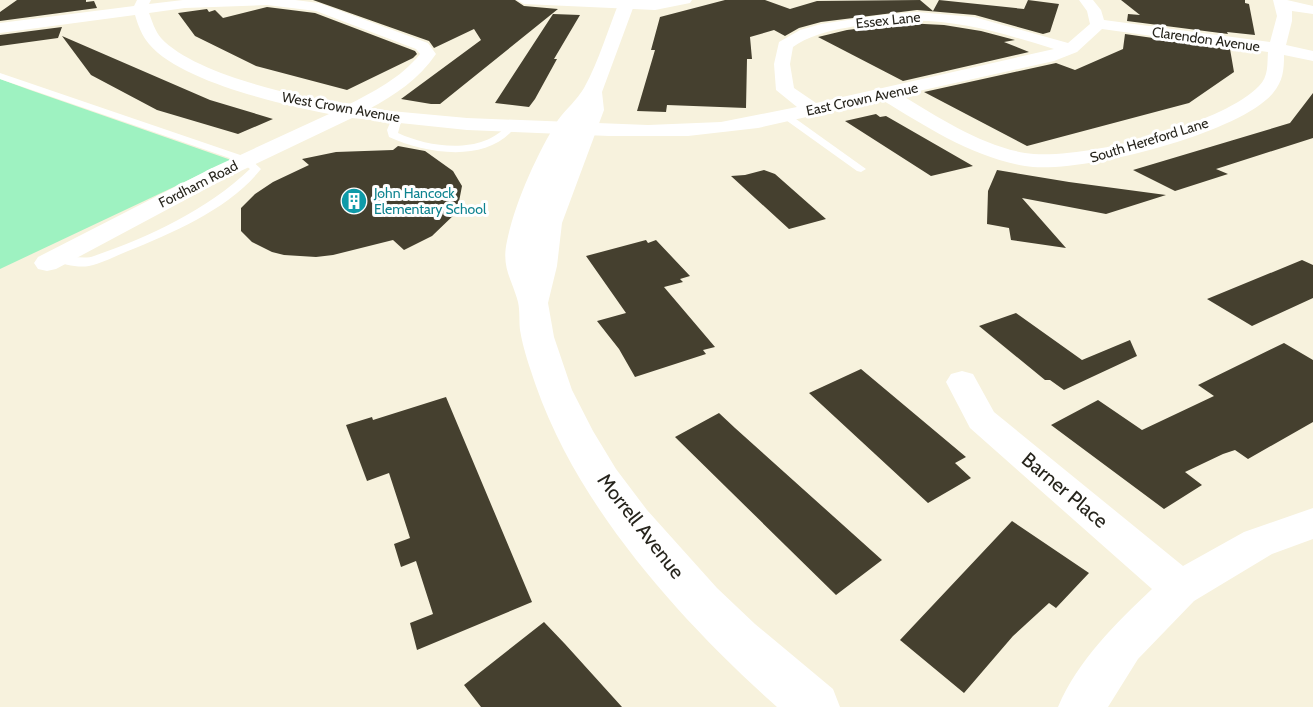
<svg xmlns="http://www.w3.org/2000/svg" width="1313" height="707" font-family="Cabin,sans-serif">
	<rect width="100%" height="100%" fill="#f7f2dd"/>
	<path fill="#9ef2c1" d="M0 79 30 90 231 160 0 269Z"/>
	<path fill="#45402f" d="M17 0H86V2L94 1 97 8 0 21V12Z
		M313 0H515L524 6 558 9 440 104H431L401 99 481 40 474 29 434 48 429 41Z
		M725 0H765L790 9 817 1 920 0 933 11 939 0 1024 9 1028 0 1059 4 1050 32 1043 34 975 15 917 10 821 22 799 28 785 36 774 30 750 37 752 59H747L746 108 667 105 666 112 637 111 655 50H651L660 17Z
		M1121 0H1245V3L1249 4 1255 35 1227 32 1228 34 1127 21 1128 14 1140 15Z
		M267 7 315 13 415 51 417 54 413 58 347 90 256 66 195 36 178 13 207 9 209 12 215 10 223 18Z
		M553 14 580 15 554 59H557L535 99 529 107 495 103Z
		M905 23 944 25 981 31 1015 40 1004 42 1029 52 903 81 818 37 847 30Z
		M62 27 58 38 0 46V35Z
		M1125 34 1230 49 1234 72 1189 103 1027 146 924 92 1056 63 1075 70 1123 49Z
		M62 36 210 100 273 119 238 134 157 110 91 75Z
		M1313 93V138L1216 169 1228 174 1175 191 1133 170 1290 123Z
		M876 114 880 117 886 116 973 166 931 176 845 121Z
		M398 146 425 151 453 171 462 186 457 212 432 236 404 250 393 240 333 255 316 257 284 255 272 252 252 242 241 231V208L255 194 273 182 309 165 302 159 336 152 393 150Z
		M764 170 775 174 826 219 789 229 731 176 745 175Z
		M997 170 1069 182 1166 195 1106 214 1022 198 1066 248 1011 240 1009 228 987 224 988 191Z
		M646 240 648 243 656 240 690 276 680 279 683 282 664 287 715 347 703 350 706 354 635 377 619 349 597 321 626 313 586 256Z
		M1302 260 1313 265V298L1252 326 1207 299Z
		M1016 313 1082 360 1130 340 1137 356 1064 390 1050 380H1045L979 326Z
		M1284 343 1313 360V422L1248 459 1235 450 1223 454 1185 472 1202 485 1164 509 1051 425 1098 400 1142 430 1214 396 1198 385Z
		M861 369 966 457 955 463 971 478 928 503 809 393Z
		M446 397 532 602 417 650 410 623 433 614 416 561 401 567 394 544 410 538 403 516 389 473 367 481 346 425 372 417 373 420Z
		M719 413 735 428 882 560 836 595 675 437Z
		M1012 521 1089 573 1056 608 1049 603 1013 636 964 693 900 640Z
		M544 622 565 644 622 707H481L464 685Z"/>
	<g fill="none" stroke-linecap="round" stroke-linejoin="round">
		<path fill="#fff" fill-rule="evenodd" d="M0 73 249 158 261 169C229 209 174 232 128 251 115 256 103 263 89 266 77 268 64 264 52 261L51 258C58 251 81 261 94 256 149 237 207 210 250 169L241 162 0 79Z
			M783 114H789L866 169 861 172 857 171 783 118Z
			M397 115 402 118 398 133C430 148 484 155 508 124L516 126C489 164 426 154 389 137L387 130 392 118Z"/>
		<path fill="#fff" fill-rule="evenodd" d="M137 0H151L149 4 183 0H295L319 3 428 43 436 54C419 79 395 95 369 109L467 118 648 125 721 122 797 107 776 90 774 64 779 42 800 30 821 24 881 15 917 12 974 17 1068 43 1090 24 1087 11 1079 0H1093L1101 10 1104 20 1270 42 1277 16 1273 0H1287L1313 6V14L1292 11V21L1286 45 1313 51V61L1284 55C1284 70 1283 81 1273 93 1239 134 1077 175 1025 166 972 157 927 127 882 100L758 128 688 136H609L467 130 352 118 228 177 56 269 47 271 38 269 34 263 38 257 212 168 329 114C281 104 181 82 149 44 142 36 138 25 135 15L0 33V23L134 6ZM267 5 316 11 416 49 420 54C401 78 373 92 346 106L343 105C295 96 194 74 161 38 155 31 152 21 149 13L185 8ZM905 21C958 19 1005 34 1054 49L816 103 794 88 790 64 793 47C820 27 872 24 905 21ZM1102 29 1268 52C1267 64 1269 76 1259 86 1222 125 1077 162 1025 153 980 145 940 118 901 95L1054 61 1077 52Z
			M517 0H692L690 3 655 10 524 4Z
			M962 371 973 374 994 412 1183 566 1244 532 1313 508V539L1272 554 1194 601 1138 659 1108 707H1058C1078 660 1116 623 1152 589L970 428 946 382 951 374Z"/>
		<path fill="#fff" fill-rule="evenodd" d="M620 0H636L602 92 604 110 562 223 557 266 548 303 554 337 572 390 593 431 616 469 647 510 717 588 755 624 833 689 840 707H777C682 622 579 509 536 386 530 368 523 349 520 330 519 321 520 311 518 302 512 279 501 268 507 241 515 202 537 154 558 120 566 109 577 100 584 88 599 61 608 29 620 0Z"/>
	</g>
	<defs>
		<g id="building-disc" transform="scale(1.35)"><circle r="9.5" fill="#0f9aa8" stroke="#fff"/><path d="M-4-6H4V6H1V3H-1V6H-4ZM-2.5-4.3h1.7v1.8h-1.7ZM.8-4.3h1.7v1.8H.8ZM-2.5-1h1.7V.8h-1.7ZM.8-1h1.7V.8H.8Z" fill="#fff"/></g>
	</defs>
	<g fill-rule="evenodd">
		<use href="#building-disc" x="354" y="201"/>
	</g>
	<g text-anchor="middle" stroke-width="6" stroke-linejoin="round" paint-order="stroke">
		<g font-size="14" fill="#27251d" stroke="#fff">
			<text transform="translate(888 20) rotate(-6)" y="5">Essex Lane</text>
			<text transform="translate(1206 39) rotate(8)" y="5">Clarendon Avenue</text>
			<text transform="translate(862 99) rotate(-12)" y="5">East Crown Avenue</text>
			<text transform="translate(341 107) rotate(10)" y="5">West Crown Avenue</text>
			<text transform="translate(1149 140) rotate(-17)" y="5">South Hereford Lane</text>
			<text transform="translate(198 184) rotate(-27)" y="5">Fordham Road</text>
		</g>
		<g font-size="14" fill="#0d838f" stroke="#fff" text-anchor="start">
			<text x="374" y="198">John Hancock<tspan x="374" dy="16">Elementary School</tspan></text>
		</g>
		<g font-size="20" fill="#27251d" stroke="#fff">
			<text transform="translate(1065 490) rotate(40)" y="7">Barner Place</text>
			<text transform="translate(641 526) rotate(52)" y="7">Morrell Avenue</text>
		</g>
	</g>
</svg>
